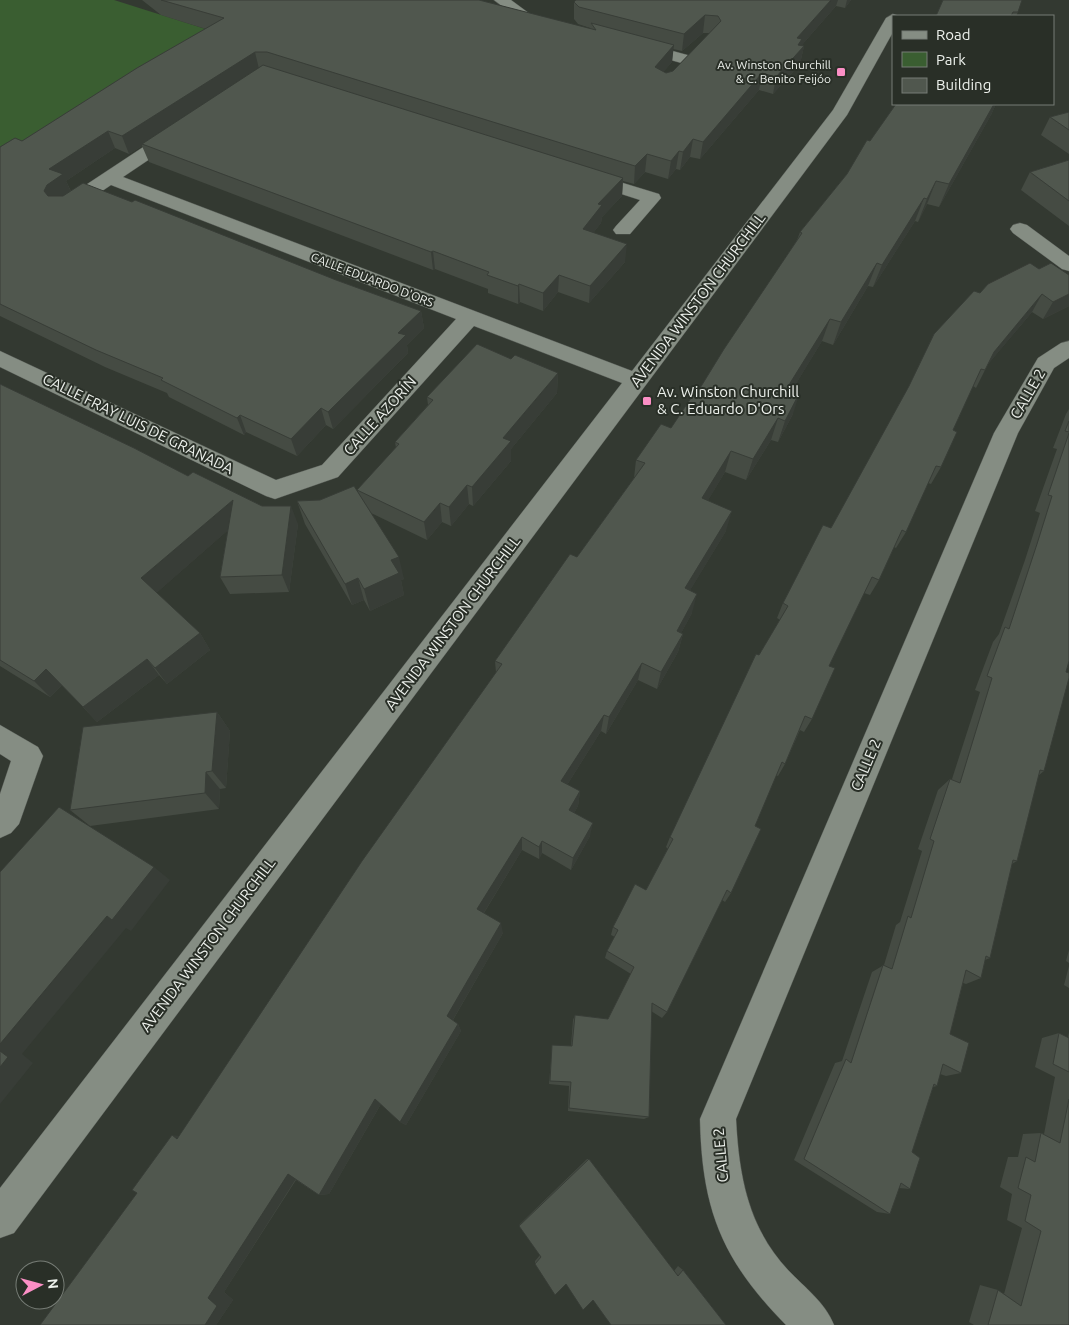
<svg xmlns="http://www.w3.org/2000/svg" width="1069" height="1325" font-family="Ubuntu,sans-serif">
	<rect width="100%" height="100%" fill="#333931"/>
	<path fill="#3a5e31" d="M0 0H114L215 32 0 164Z"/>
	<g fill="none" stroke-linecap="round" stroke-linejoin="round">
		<g stroke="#515650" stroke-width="1">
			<path id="minor" d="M494 0H511L530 14 554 20 557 23 549 28 520 20Z
				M893 14 899 16H893V32L847 115 14 1233 0 1238V1188L622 383 474 326 338 477 275 499 266 496 0 367V351L276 480 322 465 456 319 111 185 71 212H57L55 208 57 204 169 130H181L184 134 181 138 123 177 632 371 833 110 886 18Z
				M636 41 691 56 693 59 685 64 631 49 628 46 631 43Z
				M587 172 659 194 661 198 630 234H616L613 230 616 226 640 200 581 181 578 177 581 173Z
				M1020 223 1027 225 1069 256V271L1062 269 1013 233 1010 229 1013 225Z
				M1069 341V358L1054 368 1018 433 736 1119C739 1176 748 1227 788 1270 805 1288 825 1302 834 1325H786C722 1260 702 1210 700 1119L994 433 1038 358 1061 343Z
				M0 725 38 747 43 756 19 824 11 833 0 838V794L11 761 0 754Z"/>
		</g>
		<use href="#minor" fill="#858d83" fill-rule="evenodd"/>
	</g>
	<path fill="#454b43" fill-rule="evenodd" d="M142 0H479L590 29V28L578 24 574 19V2L576 0H851L845 8 836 6 801 46H804L800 64 773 94 759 90 700 159 690 157 680 170 676 169 668 179 645 172 634 184 623 181 622 196 602 217 601 223 593 233 625 262 589 303 558 292 543 311 520 302 518 304 488 293V289L435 269 433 270 149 162 142 146 129 154 115 148 66 181 71 191 336 280 421 311 424 328 407 345 408 353 333 429 326 425 297 456 246 432 244 435 169 397 167 393 105 367 0 316V147L22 141 206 29 161 15ZM703 33H710L673 71 666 73 663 72 672 62 673 49 682 51Z
		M943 0 1018 12 1016 16H936Z
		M994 104H996L991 115 939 207 927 204 918 222 915 221 873 287 868 286 833 345 822 341 792 390 793 414 778 442 771 440 746 480 725 472 708 500 726 531 690 590 692 613 681 633 683 634 678 652 657 689 638 680 606 734 601 731 567 785 580 791 578 806 574 813 590 836 571 870 542 853 539 859 522 850 484 913 503 933 453 1020 458 1024 461 1031 406 1125 400 1122 381 1104 329 1194 319 1195 296 1180 224 1292 233 1300 216 1325 179 1136 496 673 495 661 577 557 634 478 636 460 671 428 697 393 797 240 800 232 847 174 870 141Z
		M1069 112V154L1041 135 1050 117Z
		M1069 160V226L1021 190 1030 172Z
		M1039 269 1069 275V306L1043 319 1032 312 988 364 976 388 973 386 953 430 941 467 931 484 928 483 906 532 896 548 894 547 879 580 870 595 864 593 829 666 812 719 804 732 800 730 785 764 778 776 776 775 755 826 731 893 725 902 722 900 667 1012 662 1018 651 1011 649 1117 644 1119 568 1111 569 1086 549 1084 552 1049 571 1046 573 1020 575 1015 608 1019 631 974 605 958 607 951 615 937 611 935 613 927 646 890 668 849 666 847 670 837 759 655 780 620 777 618 783 603 980 293Z
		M511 359 558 373 557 393 511 449V461L473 506 469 504 451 526 442 522 427 540 371 513 404 579 401 580 404 595 370 611 364 600 352 605 305 524 297 501 320 500 358 493 357 490 396 448 395 442 428 405 427 397Z
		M0 384 188 476 298 524 289 592 230 594 220 577 228 530 156 593 200 633 210 650 167 684 159 675 97 722 62 685 50 697 0 666Z
		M1069 409V661L1066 672 1044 771 1038 776 1017 861 1012 864 990 958 985 960 981 978 966 984 963 983 950 1034 961 1073 946 1076 940 1074 937 1086 933 1087 912 1152 910 1189 899 1188 890 1214 877 1212 794 1160 835 1063 842 1061 872 972 884 965 896 925 900 922 922 851 918 849 938 790 950 779H952L980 692 975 690 993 642 999 634 1025 560 1040 513 1035 511 1057 449 1053 448 1066 414Z
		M217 712 230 731 226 788 220 789 219 809 90 826 70 810Z
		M1069 950V963L1066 961Z
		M1069 966V988L1064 985Z
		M1069 1032V1325H974L969 1322 980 1285 998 1290 1004 1294 1022 1228 1007 1220 1012 1194 1000 1187 1008 1157H1018L1023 1134 1041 1133 1044 1134 1055 1077 1035 1067 1042 1038 1059 1033 1068 1038Z
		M587 1159H589L674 1271 678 1266 683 1270 726 1325 593 1300 566 1284 535 1264V1261L540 1255 519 1226 520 1224Z"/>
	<path fill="#383d37" d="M831 0H838L836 6 801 46H804L800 64 773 94 776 77 797 38Z
		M847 0H851L845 8Z
		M705 15 703 33 682 51 684 34Z
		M674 45 672 62 653 84 655 67Z
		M255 52 259 69 142 144V146L129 154 122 136Z
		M762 73 759 90 700 159 703 142Z
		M994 104H996L991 115 939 207 949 184Z
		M108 131 115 148 66 181 71 192 53 209 44 191 49 169Z
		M693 139 690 157 680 170 683 152Z
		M679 151 676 169 668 179 671 161Z
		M647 154 645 172 634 184 635 166Z
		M623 178 622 196 602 217 601 223 582 247 583 229 598 204Z
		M936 181 927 204 918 222 927 199Z
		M924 198 915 221 873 287 882 265Z
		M627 244 625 262 589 303 590 286Z
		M433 251 435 269 433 270 431 252Z
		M877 263 868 286 833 345 841 322Z
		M559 275 558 292 543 311V293Z
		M519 284 520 302 518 304V286Z
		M1042 294 1032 312 984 369 994 352Z
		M1069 294V306L1043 319 1053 302Z
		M421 311 424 328 407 345 408 353 333 429 328 412 398 333Z
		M830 319 822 341 780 410 787 388Z
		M558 373 557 393 511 449V461L473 506 472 487 503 438Z
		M800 392 793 414 778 442 785 421Z
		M321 408 326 425 297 456 291 439Z
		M240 415 246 432 244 435 237 418Z
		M778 418 771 440 746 480 753 459Z
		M731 451 725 472 697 519 702 498Z
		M467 485 469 504 451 526 449 507Z
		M233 500 242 518 153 596 141 578Z
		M440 503 442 522 427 540 424 522Z
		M291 506 298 524 289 592 282 575Z
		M732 511 726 531 680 607 685 588Z
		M399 557 404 579 401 580 404 595 370 611 364 589 391 560Z
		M358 578 364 600 352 605 345 584Z
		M697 594 692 613 672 650 677 631Z
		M200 633 210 650 167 684 155 668Z
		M683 634 678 652 657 689 661 672Z
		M147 659 159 675 97 722 83 707Z
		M642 663 638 680 606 734 609 717Z
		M46 669 62 685 50 697 34 681Z
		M217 712 230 731 226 788 212 771Z
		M604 715 601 731 560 796 561 781Z
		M206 772 220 789 219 809 205 793Z
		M580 791 578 806 568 824 569 810Z
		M593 823 590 836 571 870 573 858Z
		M522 837V850L480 919 477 909Z
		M542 841V853L539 859V847Z
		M154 867 170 880 131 931 126 928 22 1054 33 1063 0 1104V1044L107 916Z
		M501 923 503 933 451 1023 447 1016Z
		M458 1024 461 1031 406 1125 400 1122Z
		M375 1099 382 1102 329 1194 319 1195Z
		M172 1135 188 1137 177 1139Z
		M288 1174H299L224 1292 233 1300 216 1325H205L208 1298Z"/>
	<path fill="#50574e" stroke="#383d37" d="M161 0H479L596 30 591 23 674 45 655 67 666 73 673 71 721 21 718 16 705 15 684 34 579 7 574 2 576 0H831L797 38 802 39 798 45 804 46 776 77 762 73 703 142 693 139 683 152 679 151 671 161 647 154 635 166 267 52H255L122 136 108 131 49 169 63 174 47 185 44 191 48 196H63L83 183 132 202 135 200 336 280 421 311 398 333 406 335 328 412 321 408 291 439 240 415 237 418 161 380 163 378 96 350 0 304V147L15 138 22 141 137 68 224 18Z
		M943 0H1022L1018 12H1013L1011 16H936Z
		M263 65 623 178 598 204 602 205 583 229 627 244 590 286 559 275 543 293 519 284 518 286 487 275 489 272 433 251 431 252 142 144Z
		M896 104H994L949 184 936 181 927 199 924 198 882 265 877 263 841 322 830 319 787 388 800 392 785 421 778 418 753 459 731 451 702 498 732 511 685 588 697 594 677 631 683 634 661 672 642 663 609 717 604 715 561 781 580 791 569 810 593 823 573 858 542 841 539 847 522 837 477 909 501 923 447 1016 458 1024 400 1122 375 1099 319 1195 288 1174 208 1298 217 1306 205 1325H40L137 1193 132 1190 172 1135 177 1139 362 861 502 664 495 661 570 554 577 557 645 463 636 460 661 424 671 428 695 392 697 393 724 349 802 233 800 232 847 174 867 140 870 141Z
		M1069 112V130L1050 117Z
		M1069 160V201L1030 172Z
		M1030 263 1039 269 1051 263 1069 275V294L1053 302 1042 294 994 352 985 370 981 369 953 430 957 432 941 467 936 466 906 532 902 530 879 580 872 577 829 666 835 668 812 719 805 716 785 764 782 762 755 826 761 829 731 893 727 890 667 1012 652 1003 649 1117 569 1108 571 1082 550 1081 552 1045 572 1046 575 1015 608 1019 634 967 607 951 618 930 613 927 635 884 646 890 673 839 670 837 756 654 759 655 788 606 783 603 823 525 831 528 909 386 934 334 974 291 980 293 988 284Z
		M477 344 511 359 515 355 558 373 503 438 511 441 472 487 467 485 449 507 440 503 424 522 357 490 399 444 395 442 433 400 427 397Z
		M0 384 134 448 188 476 193 472 262 506H291L282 575 220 577 233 500 141 578 200 633 155 668 147 659 83 707 46 669 34 681 0 660Z
		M1069 421V432L1065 431Z
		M1069 433V661L1066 672 1069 673V678L1044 771 1040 770 1017 861 1013 860 990 958 986 956 981 978 966 970 950 1034 969 1043 961 1073 943 1064 937 1086 934 1084 912 1152 920 1158 910 1189 901 1183 890 1214 804 1159 846 1059 851 1063 883 965 892 969 908 916 911 918 934 841 930 839 950 779 960 783 992 678 987 676 1005 627 1009 629 1037 544 1052 496 1048 495Z
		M354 486 399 557 391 560 399 573 364 589 358 578 345 584 297 501 320 500Z
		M217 712 212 771 206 772 205 793 70 810 83 727Z
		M59 807 154 867 112 920 107 916 0 1044V872Z
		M1059 1033 1069 1038V1072L1053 1064Z
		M0 1051 8 1057 0 1067Z
		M1069 1099V1325H988L998 1290 1021 1306 1041 1231 1025 1221 1031 1195 1018 1188 1026 1157 1035 1162 1041 1133 1060 1143Z
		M589 1159 678 1276 683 1270 726 1325H611L593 1300 583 1310 566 1284 555 1295 535 1264 541 1257 519 1226Z"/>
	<g fill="#fb8fc5" stroke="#292f27" stroke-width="2">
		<rect x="836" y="67" width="10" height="10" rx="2.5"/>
		<rect x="642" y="396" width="10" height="10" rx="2.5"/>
	</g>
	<g text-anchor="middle" stroke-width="4" stroke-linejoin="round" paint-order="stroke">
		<g font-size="12" fill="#edf1ec" stroke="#292f27" text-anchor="end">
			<text x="831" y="69">Av. Winston Churchill<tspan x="831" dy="14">&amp; C. Benito Feijóo</tspan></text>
		</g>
		<g font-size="12" fill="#edf1ec" stroke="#292f27">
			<text transform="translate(372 280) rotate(21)" y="4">CALLE EDUARDO D'ORS</text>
		</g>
		<g font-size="15" fill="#edf1ec" stroke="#292f27">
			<text transform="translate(698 300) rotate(-53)" y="5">AVENIDA WINSTON CHURCHILL</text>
			<text transform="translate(1028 394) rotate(-60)" y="5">CALLE 2</text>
			<text transform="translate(380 416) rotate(-48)" y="5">CALLE AZORÍN</text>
			<text transform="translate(138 424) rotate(26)" y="5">CALLE FRAY LUIS DE GRANADA</text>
			<text transform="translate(453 623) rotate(-53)" y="5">AVENIDA WINSTON CHURCHILL</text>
			<text transform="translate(866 765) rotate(-67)" y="5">CALLE 2</text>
			<text transform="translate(208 945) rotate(-53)" y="5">AVENIDA WINSTON CHURCHILL</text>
			<text transform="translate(721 1155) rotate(-95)" y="5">CALLE 2</text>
		</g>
		<g font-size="15" fill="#edf1ec" stroke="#292f27" text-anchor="start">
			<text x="657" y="397">Av. Winston Churchill<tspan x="657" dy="17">&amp; C. Eduardo D'Ors</tspan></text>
		</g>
	</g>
	<rect x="892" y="15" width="162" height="90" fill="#292f27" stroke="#777d76"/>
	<rect x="902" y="31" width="25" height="8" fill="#858d83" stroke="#777d76"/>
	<text x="936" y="40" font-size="15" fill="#edf1ec">Road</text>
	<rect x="902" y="52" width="25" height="15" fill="#3a5e31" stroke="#777d76"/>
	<text x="936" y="65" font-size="15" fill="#edf1ec">Park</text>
	<rect x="902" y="78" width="25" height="15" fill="#50574e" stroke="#777d76"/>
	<text x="936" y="90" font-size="15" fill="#edf1ec">Building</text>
	<g transform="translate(40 1285) rotate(84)"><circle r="24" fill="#292f27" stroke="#777d76"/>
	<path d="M0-4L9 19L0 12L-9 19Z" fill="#fb8fc5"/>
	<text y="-8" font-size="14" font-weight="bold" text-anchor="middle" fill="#edf1ec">N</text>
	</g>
</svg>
